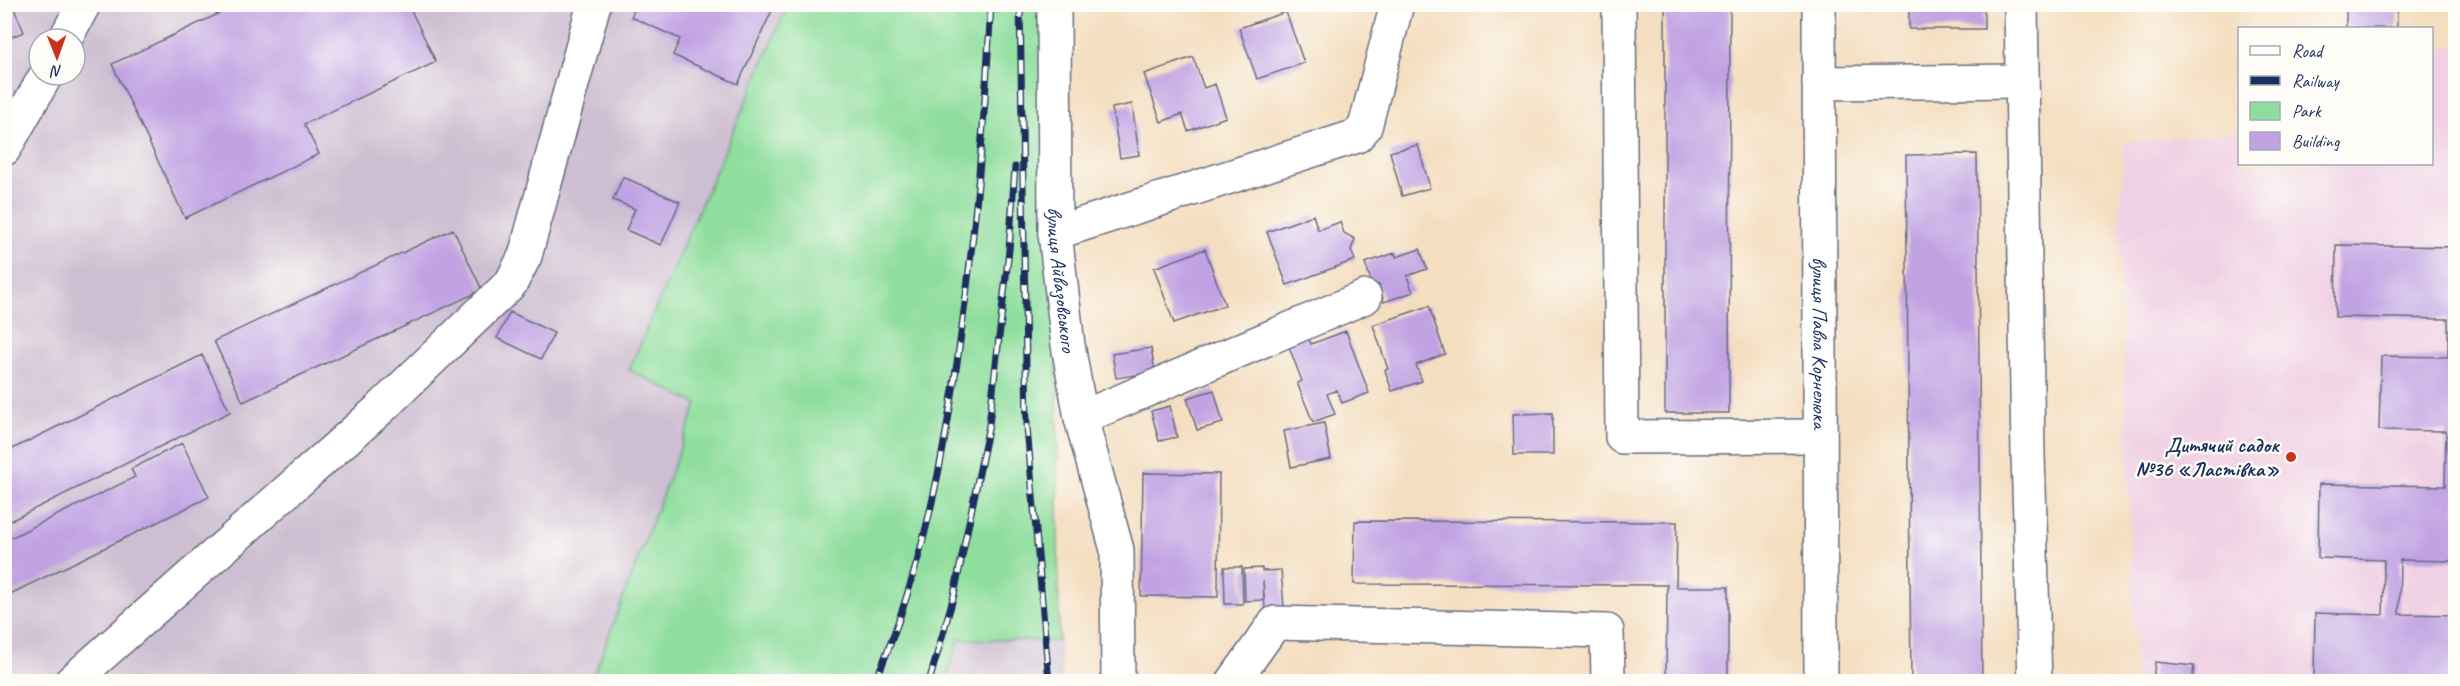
<svg xmlns="http://www.w3.org/2000/svg" width="2460" height="686" font-family="Caveat,sans-serif">
	<rect width="100%" height="100%" fill="#fdfcf7"/>
	<filter id="ink" filterUnits="userSpaceOnUse"><feTurbulence type="fractalNoise" baseFrequency=".0167" numOctaves="2"/><feDisplacementMap in="SourceGraphic" scale="12" xChannelSelector="R" yChannelSelector="G"/><feConvolveMatrix kernelMatrix="1 2 1 2 8 2 1 2 1" color-interpolation-filters="sRGB"/></filter>
	<filter id="wash" filterUnits="userSpaceOnUse"><feTurbulence type="fractalNoise" baseFrequency=".008" numOctaves="4" result="noise"/><feDisplacementMap in="SourceGraphic" scale="24" xChannelSelector="R" yChannelSelector="G"/><feGaussianBlur stdDeviation="1.35" result="paint"/><feColorMatrix in="noise" values="0 0 0 0 0 0 0 0 0 0 0 0 0 0 0 0 0 1.4 0 .05"/><feComposite in="paint" operator="in"/></filter>
	<g filter="url(#wash)">
		<rect width="100%" height="100%" fill="#f4dec0"/>
		<path fill="#f0d0e4" d="M2455 44V681H2136L2119 233 2124 142 2239 132 2240 164H2432V52Z"/>
		<path fill="#cebed1" fill-rule="evenodd" d="M4 5H788L629 370 698 404 591 681H5ZM39 39H75V75H39Z
			M959 639 1059 641 1063 681 945 682Z"/>
		<path fill="#8fde9d" stroke="#55867e" stroke-width="1.5" d="M788 5H1054L1059 641 959 639 945 681 591 682 697 404 629 370Z"/>
		<g id="blocks">
			<path fill="#c1a3e3" d="M4 4H12L24 32 4 40Z
				M239 4H408L436 62 304 124 319 154 185 218 112 64Z
				M637 4H775L738 84 673 55 680 39 631 17Z
				M1665 4H1730L1729 413H1665Z
				M1909 4H1984V29H1909Z
				M2346 4H2397V28H2346Z
				M1286 12 1304 63 1257 79 1239 28Z
				M1193 57 1204 88 1215 84 1226 117 1188 131 1182 114 1161 122 1144 74Z
				M1132 104 1139 155 1120 158 1112 108Z
				M1418 145 1430 188 1402 196 1390 152Z
				M1977 154 1982 682H1911L1906 155Z
				M623 177 680 202 661 245 626 230 635 209 613 200Z
				M1313 215 1318 230 1340 222 1344 233 1355 239 1351 250 1355 260 1287 285 1267 232Z
				M453 229 482 290 243 402 214 341Z
				M2336 245 2456 247V561L2400 560 2399 614 2456 615V682H2314L2315 613 2383 615 2384 560 2318 558 2319 484 2445 486 2446 431 2379 430 2381 356 2448 357V319L2335 317Z
				M1205 249 1225 305 1174 323 1154 268Z
				M1420 249 1427 269 1407 276 1413 292 1384 302 1379 285 1373 287 1365 263 1395 253 1396 257Z
				M1429 306 1445 354 1416 365 1422 381 1392 391 1385 370 1388 369 1373 325Z
				M510 312 554 333 541 359 497 338Z
				M1306 331 1311 344 1346 331 1369 393 1342 403 1337 390 1327 394 1335 414 1313 422 1297 383 1302 381 1286 339Z
				M1151 348 1155 372 1116 378 1112 354Z
				M202 355 230 412 4 524V453Z
				M1214 390 1223 423 1197 430 1187 398Z
				M1170 406 1177 437 1159 441 1151 411Z
				M1553 413V455H1514L1513 414Z
				M1324 423 1331 459 1291 467 1284 431Z
				M182 443 209 497 4 597V541L135 477 131 469Z
				M1143 473 1219 474 1218 597 1141 596Z
				M1355 521 1677 522 1676 587H1728V682H1666L1667 585 1354 584Z
				M1224 567H1242L1243 604H1225Z
				M1262 568V571L1281 570 1284 607 1265 609 1263 581 1264 600 1245 601 1244 569Z
				M2155 662 2194 666 2192 682H2153Z"/>
		</g>
	</g>
	<g filter="url(#ink)">
		<use href="#blocks" fill-opacity="0" stroke="#676c80" stroke-width="1.5"/>
		<g fill="none" stroke-linecap="round" stroke-linejoin="round">
			<g stroke="#676c80" stroke-width="36">
				<g id="minor">
					<path id="s1" d="M1054 4 1055 233 1068 345 1081 418 1117 550 1118 682"/>
					<path d="M1619 4 1622 437 1820 436"/>
					<path id="s2" d="M1819 4 1821 682"/>
					<path d="M2021 4 2028 455 2035 682"/>
					<path d="M65 39 84 4"/>
					<path d="M1819 83 2022 81"/>
					<path d="M4 149 46 75"/>
					<path d="M1055 233 1357 136 1365 127 1397 4"/>
					<path d="M1081 418 1365 297"/>
					<path d="M71 682 380 409 511 283 525 256 594 4"/>
					<path d="M1233 682 1275 623 1607 631 1608 682"/>
				</g>
			</g>
			<use href="#minor" stroke="#fff" stroke-width="33"/>
			<g stroke="#1b2f5e" stroke-width="7">
				<path id="rail" d="M1020 4 1027 427 1049 682
					M875 682C923 570 945 454 961 334 976 225 985 115 991 4
					M929 682 954 595 989 425 1009 250 1015 167"/>
			</g>
			<use href="#rail" stroke="#fdfcf7" stroke-width="4.5" stroke-dasharray="14" stroke-linecap="butt"/>
		</g>
	</g>
	<circle fill="#c8321e" stroke="#fdfcf7" stroke-width="2" cx="2291" cy="457" r="6"/>
	<g text-anchor="middle" stroke-width="5" stroke-linejoin="round" paint-order="stroke">
		<g font-size="21" fill="#1b2f5e" stroke="#fdfcf7">
			<text dy="7" stroke="none"><textPath href="#s1" startOffset="276">вулиця Айвазовського</textPath></text>
			<text dy="7" stroke="none"><textPath href="#s2" startOffset="339">вулиця Павла Корнелюка</textPath></text>
		</g>
		<g font-size="21" font-weight="bold" fill="#1b2f5e" stroke="#fdfcf7" text-anchor="end">
			<text x="2279" y="452">Дитячий садок<tspan x="2279" dy="24">№36 «Ластівка»</tspan></text>
		</g>
	</g>
	<rect width="2460" height="686" fill="none" stroke="#fdfcf7" stroke-width="24"/>
	<rect x="2238" y="27" width="195" height="138" fill="#fdfcf7" stroke="#a3aaba" stroke-width="1.5"/>
	<rect x="2250" y="46" width="30" height="9" fill="#ffffff" stroke="#a3aaba" stroke-width="1.5"/>
	<text x="2292" y="57" font-size="18" fill="#1b2f5e">Road</text>
	<rect x="2250" y="76" width="30" height="9" fill="#1b2f5e" stroke="#a3aaba" stroke-width="1.5"/>
	<text x="2292" y="87" font-size="18" fill="#1b2f5e">Railway</text>
	<rect x="2250" y="102" width="30" height="18" fill="#8fde9d" stroke="#a3aaba" stroke-width="1.5"/>
	<text x="2292" y="117" font-size="18" fill="#1b2f5e">Park</text>
	<rect x="2250" y="132" width="30" height="18" fill="#c1a3e3" stroke="#a3aaba" stroke-width="1.5"/>
	<text x="2292" y="147" font-size="18" fill="#1b2f5e">Building</text>
	<g transform="translate(57 57) rotate(179)"><circle r="28" fill="#fdfcf7" stroke="#a3aaba" stroke-width="1.5"/>
	<path d="M0-4.5L10 22L0 15L-10 22Z" fill="#c8321e"/>
	<text y="-9" font-size="16" font-weight="bold" text-anchor="middle" fill="#1b2f5e">N</text>
	</g>
</svg>
